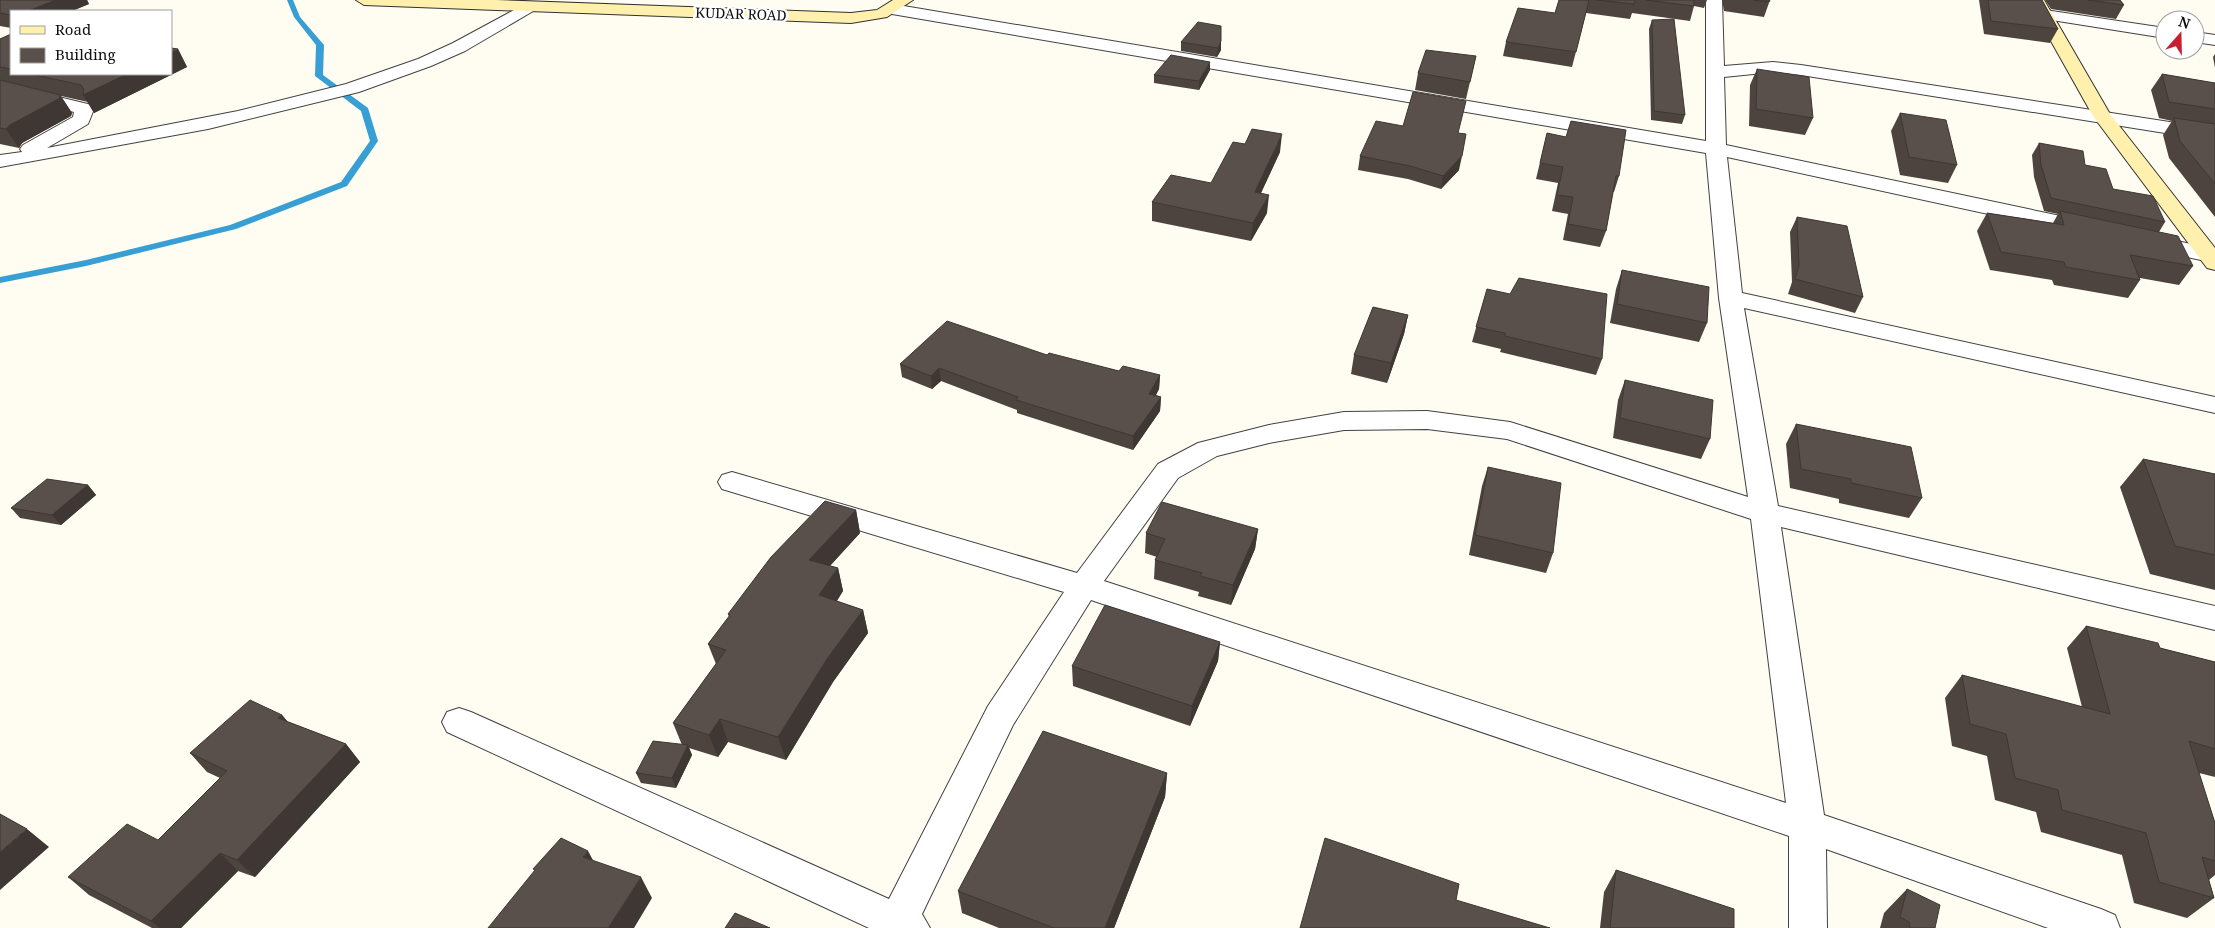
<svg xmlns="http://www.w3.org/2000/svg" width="2215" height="928" font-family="'Noto Serif',serif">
	<rect width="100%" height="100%" fill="#fffcf2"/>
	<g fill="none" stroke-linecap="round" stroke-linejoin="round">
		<path fill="#379fd4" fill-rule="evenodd" d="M287 0H293L300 17 324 45 323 75 368 108 378 141 347 186 236 229 86 266 0 283V277L86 260 230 225 341 182 370 141 361 111 315 76 316 45 294 17Z"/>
		<g stroke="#424242" stroke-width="2">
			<path id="street" d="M1706 0H1722L1724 66 1773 62 1801 65 2215 129V141L1801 75 1773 72 1724 77 1726 145 2089 222 2097 224 2100 229 2097 234 2089 236 1727 157 1742 293 2215 397V413L1744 308 1778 506 2215 606V630L1781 527 1824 815 2101 909 2115 915 2120 928H2048L1826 849 1827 928H1789V836L1091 600 1013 725 922 914 930 928H869L447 732 442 722 447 712 459 708 471 712 889 899 988 706 1064 592 722 489 718 482 722 475 732 472 1077 573 1158 464 1198 443 1269 425 1344 412 1427 411 1510 422 1748 497 1719 298 1706 153 892 14 884 9 892 4 1706 141ZM1427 429 1507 439 1751 519 1786 803 1104 581 1178 478 1217 456 1269 443 1344 430Z
				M529 2 537 7 535 10 465 51 431 66 359 92 208 129 0 167V155L22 152 20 149 23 145 73 117 74 112 0 93V83L92 105 94 109 88 124 47 148 238 111 346 84 418 59 453 43Z
				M2045 10 2165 28V38L2039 18 2037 15 2039 12Z
				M2195 32 2215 35V45L2195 42Z
				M2148 235 2215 249V263L2140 247 2137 242 2140 237Z"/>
		</g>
		<g stroke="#313131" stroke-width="2">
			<path id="secondary" d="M356 0H496L851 13 877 10 893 0H913L887 17 851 23 364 5Z
				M2028 0H2044L2110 114 2215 248V270L2207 268 2093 116Z"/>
		</g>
		<use href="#street" fill="#fff" fill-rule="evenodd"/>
		<use href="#secondary" fill="#fff1ad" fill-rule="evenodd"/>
	</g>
	<path fill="#4d4440" d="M0 0H87L89 4 72 11H11V28L0 26Z
		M1559 0H1707L1704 8 1694 6 1690 21 1632 13 1630 19 1586 13 1572 67 1503 56 1506 42 1555 13Z
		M1722 0H1770L1764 17 1724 11Z
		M1979 0H2042L2058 29 2050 43 1984 34Z
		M2045 0H2120L2124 5 2116 19 2051 9Z
		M1652 20 1685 115 1682 124 1651 120 1649 29Z
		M11 34V74H171L178 49 187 67 94 113 88 102 61 96 72 113 71 116 22 143 19 148 0 144V39Z
		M1221 41V50L1217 57 1181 51V42Z
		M2215 54V68L2213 57Z
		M1476 56 1466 99 1415 90 1418 73Z
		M1757 69 1813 118 1805 135 1749 126 1750 85Z
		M1210 70 1199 90 1154 83V75Z
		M2162 74 2215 83V217L2169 158 2163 135 2172 121 2159 118 2151 90Z
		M1900 113 1957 165 1948 183 1900 175 1891 131Z
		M1403 126 1459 133V170L1441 189 1408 179 1358 170 1360 156Z
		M1547 133 1619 176 1614 192H1613L1606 231 1600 247 1563 240 1568 214 1552 211 1558 183 1536 179Z
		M2039 143 2085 165 2113 189 2165 222 2159 232 2193 266 2179 285 2140 278V280L2128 298 2054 285 2052 280 1990 270 1977 231 1987 213 2053 223 2058 214 2044 211 2034 177 2032 155Z
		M1280 152 1261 193 1267 213 1251 241 1152 221V202L1211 183Z
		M1797 217 1863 297 1855 313 1788 294 1792 282 1790 232Z
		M1622 270 1707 323 1699 342 1610 323 1616 289Z
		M1487 289 1602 359 1596 375 1500 352 1501 349 1472 342Z
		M1408 315 1404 334 1387 383 1351 374 1354 355Z
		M1047 355 1119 371 1160 375 1159 389 1156 395 1161 397 1160 411 1133 450 1017 413V410L941 381 932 389 902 377 900 364Z
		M1625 380 1710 439 1701 459 1613 438 1618 400Z
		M1796 424 1922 498 1909 518 1839 503V499L1790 488 1786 444Z
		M2143 459 2215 474V590L2150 574 2120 487Z
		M1488 467 1553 553 1546 573 1469 555 1482 486Z
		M88 485 96 495 61 525 20 518 11 508Z
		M856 510 860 533 830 566 838 568 843 591 837 601 863 610 868 633 833 682 786 760 728 742 718 757 689 748 692 755 676 788 641 783 636 773 682 745 673 723 716 664 708 644 729 617 728 614Z
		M1258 529 1255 549 1231 605 1198 596 1199 592 1154 579 1155 560 1157 557 1145 553 1146 533Z
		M2086 626 2160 648 2215 662V777L2199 773 2215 823V875L2209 880 2214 898 2187 918 2134 903 2122 855 2041 832 2036 812 1995 800 1987 756 1952 746 1945 698 1962 675 2082 707 2067 648Z
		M1220 642 1218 661 1190 726 1073 686 1072 666Z
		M282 715 288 722 346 744 360 762 255 877 238 871 181 928H152L89 895 68 877 158 840 220 778 207 772 190 753Z
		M1167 773 1165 797 1114 928H999L962 913 958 891Z
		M1616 870 1734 928H1600L1604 892Z
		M1907 889 1935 928H1880L1884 913Z"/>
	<path fill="#3e3734" d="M56 0H87L89 4 72 11H28Z
		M1221 41V50L1217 57 1218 48Z
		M178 49 187 67 94 113 83 95 127 74H171V53Z
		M1210 62V70L1199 90V81Z
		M60 95 72 113 71 116 22 143 19 148 6 129 10 125Z
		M1282 134 1280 152 1253 210 1255 192Z
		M1462 156 1459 170 1441 189 1443 176Z
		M1269 195 1267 213 1251 241 1253 223Z
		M1408 315 1404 334 1387 383 1391 363Z
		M939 368 941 381 932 389 931 376Z
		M1160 375 1159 389 1149 408V394Z
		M1161 397 1160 411 1133 450V436Z
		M88 485 96 495 61 525 52 515Z
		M856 510 860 533 814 583 809 560Z
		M1258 529 1255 549 1231 605 1233 585Z
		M838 568 843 591 825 618 819 595Z
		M863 610 868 633 833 682 786 760 778 737 827 659Z
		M1220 642 1218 661 1190 726 1192 706Z
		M282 715 297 734 278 718Z
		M720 719 728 742 718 757 709 735Z
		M346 744 360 762 255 877 237 860Z
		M688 745 692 755 676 788 672 778Z
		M1167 773 1165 797 1114 928H1105Z
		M27 829 49 847 0 890V852Z
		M588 851 600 873 583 857Z
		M220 853 238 871 181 928H160L151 921Z
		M641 877 652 898 634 928H608Z"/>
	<path fill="#594f4b" stroke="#3e3734" d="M0 0H56L28 11H11V15L0 13Z
		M1559 0H1589L1576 52 1506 42 1518 8 1555 13Z
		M1596 0H1635L1634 4Z
		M1646 0H1694V6Z
		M1753 0H1770L1769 2Z
		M1988 0H2042L2058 29 1991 21Z
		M2088 0H2120L2124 5Z
		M1674 19 1685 115 1654 111 1652 20Z
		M1198 22 1221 26V41L1218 48 1181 42Z
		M11 34V69L0 67V39Z
		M171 48 178 49 171 53Z
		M1426 50 1476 56 1470 82 1418 73Z
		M1171 55 1210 62 1199 81 1154 75Z
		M1757 69 1809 77 1813 118 1756 109Z
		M31 74H127L83 95 84 90 81 85Z
		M2162 74 2215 83V109L2169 102Z
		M0 80 60 95V98L10 125 6 129 0 128Z
		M1413 92 1466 101 1458 133 1466 134 1462 156 1443 176 1410 166 1360 156 1376 121 1403 126Z
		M1900 113 1946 120 1957 165 1909 157Z
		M2174 118 2215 124V184L2180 141Z
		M1571 121 1626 130 1619 176H1616L1606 231 1568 224 1573 197 1557 195 1563 167 1540 163 1547 133 1566 137Z
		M1252 129 1282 134 1255 192 1269 195 1253 223 1152 202 1171 175 1211 183 1233 142 1245 144Z
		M2039 143 2083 151 2085 165 2106 169 2113 189 2153 196 2165 222 2051 198 2041 165Z
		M2060 211 2178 236 2193 266 2130 255 2140 280 2066 267 2064 262 2001 252 1987 213 2064 225Z
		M1797 217 1847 226 1863 297 1795 279 1799 266Z
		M1622 270 1709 287 1707 323 1617 304Z
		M1519 278 1607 294 1602 359 1505 336V333L1476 327 1487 289 1510 294Z
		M1373 307 1408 315 1391 363 1354 355Z
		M947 321 1047 355 1049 353 1119 371 1123 366 1160 375 1149 394 1161 397 1133 436 1016 400 1018 397 939 368 931 376 900 364Z
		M1625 380 1713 400 1710 439 1620 418Z
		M1796 424 1911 447 1922 498 1851 483V479L1801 469Z
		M2143 459 2215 474V555L2175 546Z
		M1488 467 1561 483 1553 553 1475 535Z
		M47 479 88 485 52 515 11 508Z
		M825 501 856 510 809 560 838 568 819 595 863 610 827 659 778 737 720 719 709 735 673 723 726 650 708 644 730 615 728 614 771 557Z
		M1162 502 1258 529 1233 585 1200 576 1202 573 1155 560 1165 539 1146 533Z
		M1105 605 1220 642 1192 706 1072 666Z
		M2086 626 2158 643 2160 648 2215 662V749L2189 741 2215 823V861L2202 857 2214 898 2159 882 2146 833 2062 810 2058 790 2015 778 2006 734 1970 724 1962 675 2110 714Z
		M250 700 282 715 278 718 346 744 237 860 220 853 151 921 68 877 127 824 158 840 227 771 190 753Z
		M1043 731 1167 773 1105 928H1054L958 891Z
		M653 741 688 745 672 778 636 773Z
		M0 814 27 829 0 852Z
		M561 838 588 851 583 857 641 877 608 928H488L535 870 533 869Z
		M1325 838 1459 884 1456 900 1550 928H1300Z
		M1616 870 1734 909V928H1610Z
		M1907 889 1940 905 1935 928H1910L1909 922 1900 917Z
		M735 913 770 928H725Z"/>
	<g text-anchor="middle" stroke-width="5" stroke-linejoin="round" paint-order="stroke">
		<g font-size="14" fill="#0f0f0f" stroke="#fff">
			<text transform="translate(741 14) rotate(2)" y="5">KUDAR ROAD</text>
		</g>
	</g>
	<rect x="10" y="10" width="162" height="65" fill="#ffffff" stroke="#9f9f9f"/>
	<rect x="20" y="26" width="25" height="8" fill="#fff1ad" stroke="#9f9f9f"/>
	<text x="55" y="35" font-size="15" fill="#0f0f0f">Road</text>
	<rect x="20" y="48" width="25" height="15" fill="#594f4b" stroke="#9f9f9f"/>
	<text x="55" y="60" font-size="15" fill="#0f0f0f">Building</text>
	<g transform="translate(2180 35) rotate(20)"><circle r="24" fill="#ffffff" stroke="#9f9f9f"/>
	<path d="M0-4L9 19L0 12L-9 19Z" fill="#c71f31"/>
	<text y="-8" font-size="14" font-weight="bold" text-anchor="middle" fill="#0f0f0f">N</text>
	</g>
</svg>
